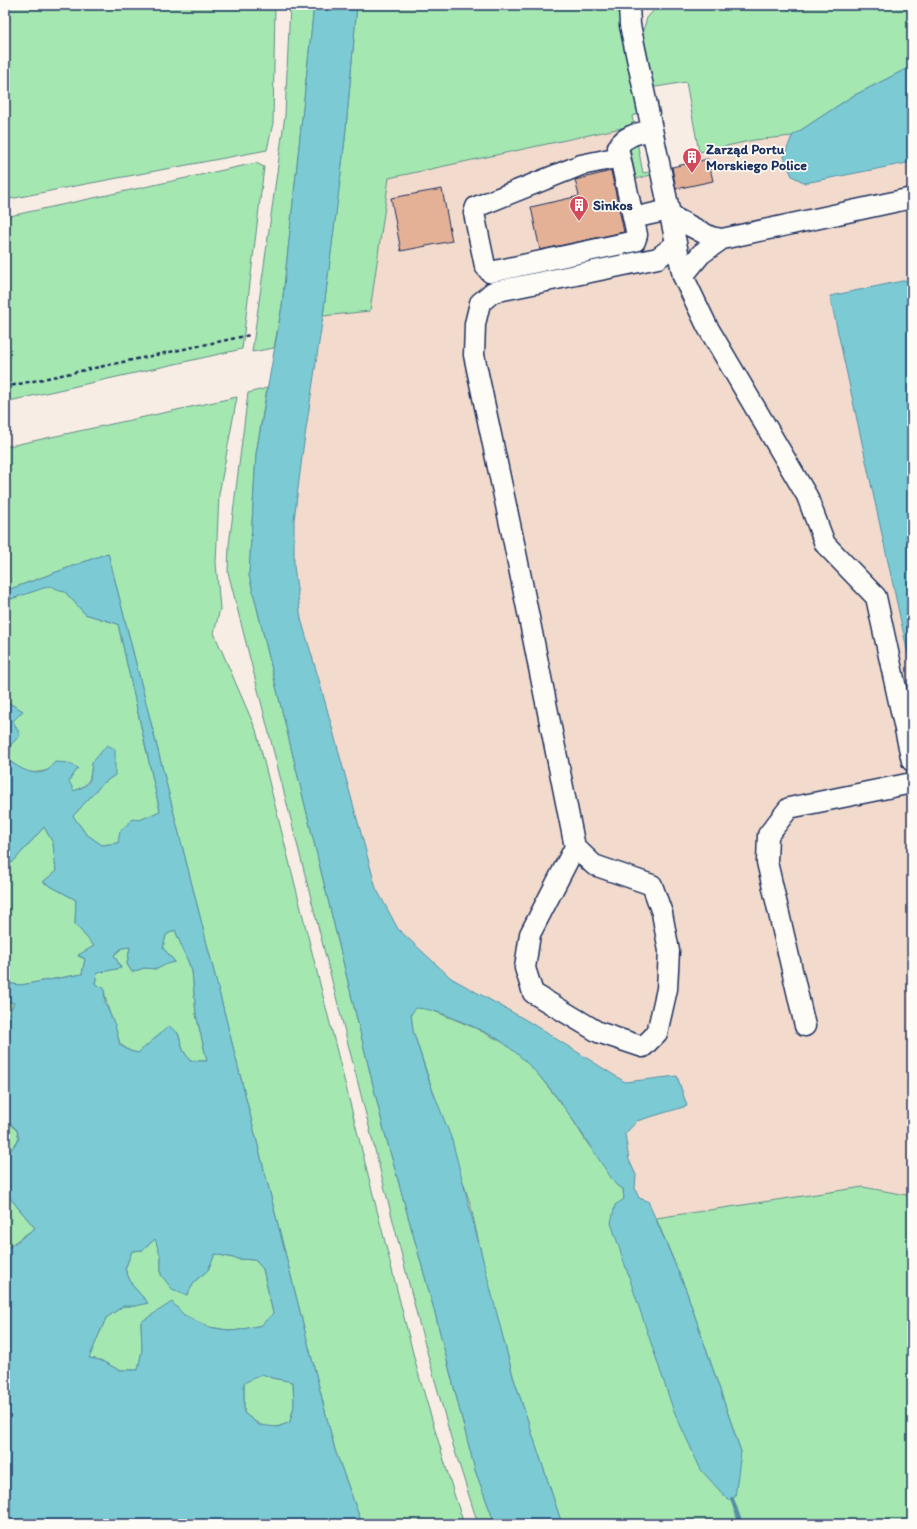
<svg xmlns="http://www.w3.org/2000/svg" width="917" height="1529" font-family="Itim,sans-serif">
	<rect width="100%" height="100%" fill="#f8ede4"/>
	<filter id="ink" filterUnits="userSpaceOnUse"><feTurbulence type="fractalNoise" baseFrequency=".025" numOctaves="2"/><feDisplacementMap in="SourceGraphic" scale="8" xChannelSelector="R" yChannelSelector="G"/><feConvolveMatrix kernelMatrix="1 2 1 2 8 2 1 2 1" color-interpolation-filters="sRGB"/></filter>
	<g filter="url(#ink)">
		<path fill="#f2dbcd" d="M626 127 636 178 654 174 671 167 687 164 685 155 754 140 792 136 784 157 805 183 912 162V279L830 297 912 672V1196L863 1187 656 1218 648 1201 639 1198 635 1189 636 1176 629 1160 625 1134 637 1121 687 1106 653 1078 625 1082 526 1020 451 978 398 929 376 888 319 680 301 619 294 566V520L303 449 323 316 370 311 388 178Z"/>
		<path fill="#a5e7b1" stroke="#608b88" d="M5 5H275L273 123 267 150 70 187 5 200Z
			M290 5H314L282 306 274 348 252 352 285 115Z
			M357 5H629L648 111 632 116 643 173 654 171V174L636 179 626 127 389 178 370 311 323 316 345 139Z
			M658 5H912V66L851 97 792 136 754 140 699 152 686 82 650 88 641 37 647 18Z
			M256 163 264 167 242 349 5 402V217Z
			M267 388 256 454 249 575 384 1130 435 1313 475 1470 495 1524H478L453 1445 419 1323 228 572 229 545 248 393Z
			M237 397 219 494 216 563 220 609 214 633 256 730 417 1369 454 1494 464 1524H362L335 1450 108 553 5 591V447Z
			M50 585 65 592 85 614 118 624 160 811 140 820 118 843 102 845 86 834 73 816 102 784 115 775 92 763C90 781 90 783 73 792L68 781 48 770C28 775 26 772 9 761L13 721 23 711 5 701V601Z
			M44 827 53 843 56 872 43 882 76 900 75 924 94 946 78 956 85 959 82 974 21 985 5 983V859L12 863Z
			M175 930 192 971 196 1014 207 1061H190L183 1050 178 1033 138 1053 130 1051 120 1044C115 1025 106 1008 104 989L95 984 97 973 121 968 114 955 122 948 130 947 127 964 132 972 144 968 157 969 167 963 175 962 163 948 166 935Z
			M5 1001 14 1003 5 1021Z
			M416 1007 429 1009 475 1028 504 1043 529 1063 568 1112 587 1143 623 1189 624 1199 741 1452 686 1290 656 1218 863 1187 912 1196V1524H562L513 1376 486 1275 470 1203 413 1031 411 1014Z
			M5 1118 17 1131 19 1139 5 1158Z
			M5 1192 35 1228 5 1249Z
			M156 1238 161 1258V1275L187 1295 195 1281 208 1270 215 1254 238 1259 255 1260 263 1269 273 1313 262 1325 234 1331 209 1327 184 1315 141 1322 142 1350 138 1370H119L100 1360 89 1358 106 1318 123 1306H135L148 1303 132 1285 125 1269 132 1251 143 1250Z
			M262 1373 272 1378 293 1382 294 1406 290 1422C268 1432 262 1427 244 1413V1383Z"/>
		<path fill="#7bcbd4" stroke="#558da5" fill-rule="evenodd" d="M314 5H357L345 139 340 182 323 316 303 449 294 520V566L301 619 319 680 376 888 398 929 451 978 526 1020 625 1082 677 1076 687 1106 637 1121 625 1134 629 1160 636 1175 635 1189 639 1198 648 1201 686 1290 741 1452 735 1497 729 1501 701 1470 673 1409 611 1223 615 1205 624 1199 623 1189 616 1185C582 1136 553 1080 505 1044 494 1035 478 1029 465 1023 449 1016 434 1009 416 1008L411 1014 413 1031 429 1081 452 1140 513 1376 562 1524H495L475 1470 435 1313 384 1130 249 575 256 454 282 306Z
			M912 66V162L805 183 792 176 784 157 792 136 851 97Z
			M912 279V672L830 296Z
			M108 553 335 1450 362 1524H5V1249L14 1244 35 1228 5 1192V1158L19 1139 17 1130 5 1118V1042L6 1040 5 1038V1021L14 1003 5 1001V983L21 985 82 974 85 959 78 955 94 946 75 924 76 900 43 882 56 871 53 843 44 827 12 863 5 859V701L23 711 13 721 20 735 10 746 9 761C20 768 34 778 48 770 50 768 53 764 55 762L68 763 78 768 69 781 74 791 85 786 90 780 92 763 107 745 115 749V775L102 784 73 816 86 834 102 845 118 843 120 831 133 819 140 820 160 811 118 624 85 614 65 592 50 586 5 601V591ZM175 930 192 971 196 1014 207 1061H190L183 1050 178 1033 169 1026 138 1053 130 1051 120 1045 115 1025 105 1003 104 988 95 984 97 973 121 968 114 955 122 948 130 947 127 964 132 972 144 968 157 969 167 964 175 962 163 948 166 935ZM155 1239 161 1258V1275L172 1289 187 1295 195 1281 208 1270 215 1254 238 1259 255 1260 263 1269 273 1313 262 1325 234 1331 208 1327 184 1315 172 1302 141 1322 142 1350 138 1370H119L100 1360 89 1358 106 1318 123 1306H135L148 1303 132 1285 125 1269 132 1251 143 1250ZM262 1374 272 1378 293 1382 294 1406 290 1422 278 1427 259 1425 244 1413V1383Z"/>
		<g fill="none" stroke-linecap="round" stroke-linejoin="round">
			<path stroke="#558da5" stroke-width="4" d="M732 1499 741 1524"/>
		</g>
		<path fill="#e4b196" stroke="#1b2f5e" d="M708 159 713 181 676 189 672 167Z
			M611 171 624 232 540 250 531 207 579 196 575 180Z
			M442 189 452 241 401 251 391 198Z"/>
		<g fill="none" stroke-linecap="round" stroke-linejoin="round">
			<g stroke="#1b2f5e" stroke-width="23">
				<path id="minor" d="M629 5 630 25 683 276 707 326 807 496 825 544 876 597 912 761
					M620 157 581 165 476 207 474 213 485 266 490 272 495 271 635 241 637 235 620 157 618 147C625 135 640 133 652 130
					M671 216 711 237 722 239 912 198
					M633 218 669 210
					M683 276 701 254 722 239
					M575 847 530 934 525 968 533 993 598 1032 643 1047 657 1033 667 989 669 951 662 913 652 885 594 865 575 847 514 543 474 355 475 324 480 303 493 292 658 258 676 244
					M805 1026 767 862 768 835 789 808 912 783"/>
			</g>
			<path stroke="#1b2f5e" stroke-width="2.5" stroke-dasharray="4 3" stroke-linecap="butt" d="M5 387 250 335"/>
			<use href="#minor" stroke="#fdfcf7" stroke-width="20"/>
		</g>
	</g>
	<defs>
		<g id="building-pin" transform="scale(1)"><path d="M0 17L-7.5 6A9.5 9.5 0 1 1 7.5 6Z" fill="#d1495b" stroke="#fdfcf7"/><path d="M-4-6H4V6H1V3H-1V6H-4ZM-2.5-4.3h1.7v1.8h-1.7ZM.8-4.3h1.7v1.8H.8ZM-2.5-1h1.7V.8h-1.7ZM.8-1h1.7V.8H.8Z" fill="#fff"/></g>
	</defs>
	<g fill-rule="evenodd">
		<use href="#building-pin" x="692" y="157"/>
		<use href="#building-pin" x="579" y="205"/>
	</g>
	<g text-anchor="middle" stroke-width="3.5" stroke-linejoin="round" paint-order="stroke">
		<g font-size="14" font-weight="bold" fill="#1b2f5e" stroke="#fdfcf7" text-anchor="start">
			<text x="706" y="154">Zarząd Portu<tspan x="706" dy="16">Morskiego Police</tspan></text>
			<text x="593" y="210">Sinkos</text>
		</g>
	</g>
	<rect width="917" height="1529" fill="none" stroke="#fdfcf7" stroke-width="20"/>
	<rect x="10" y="10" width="897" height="1509" fill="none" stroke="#1b2f5e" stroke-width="1.5" filter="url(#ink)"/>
</svg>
